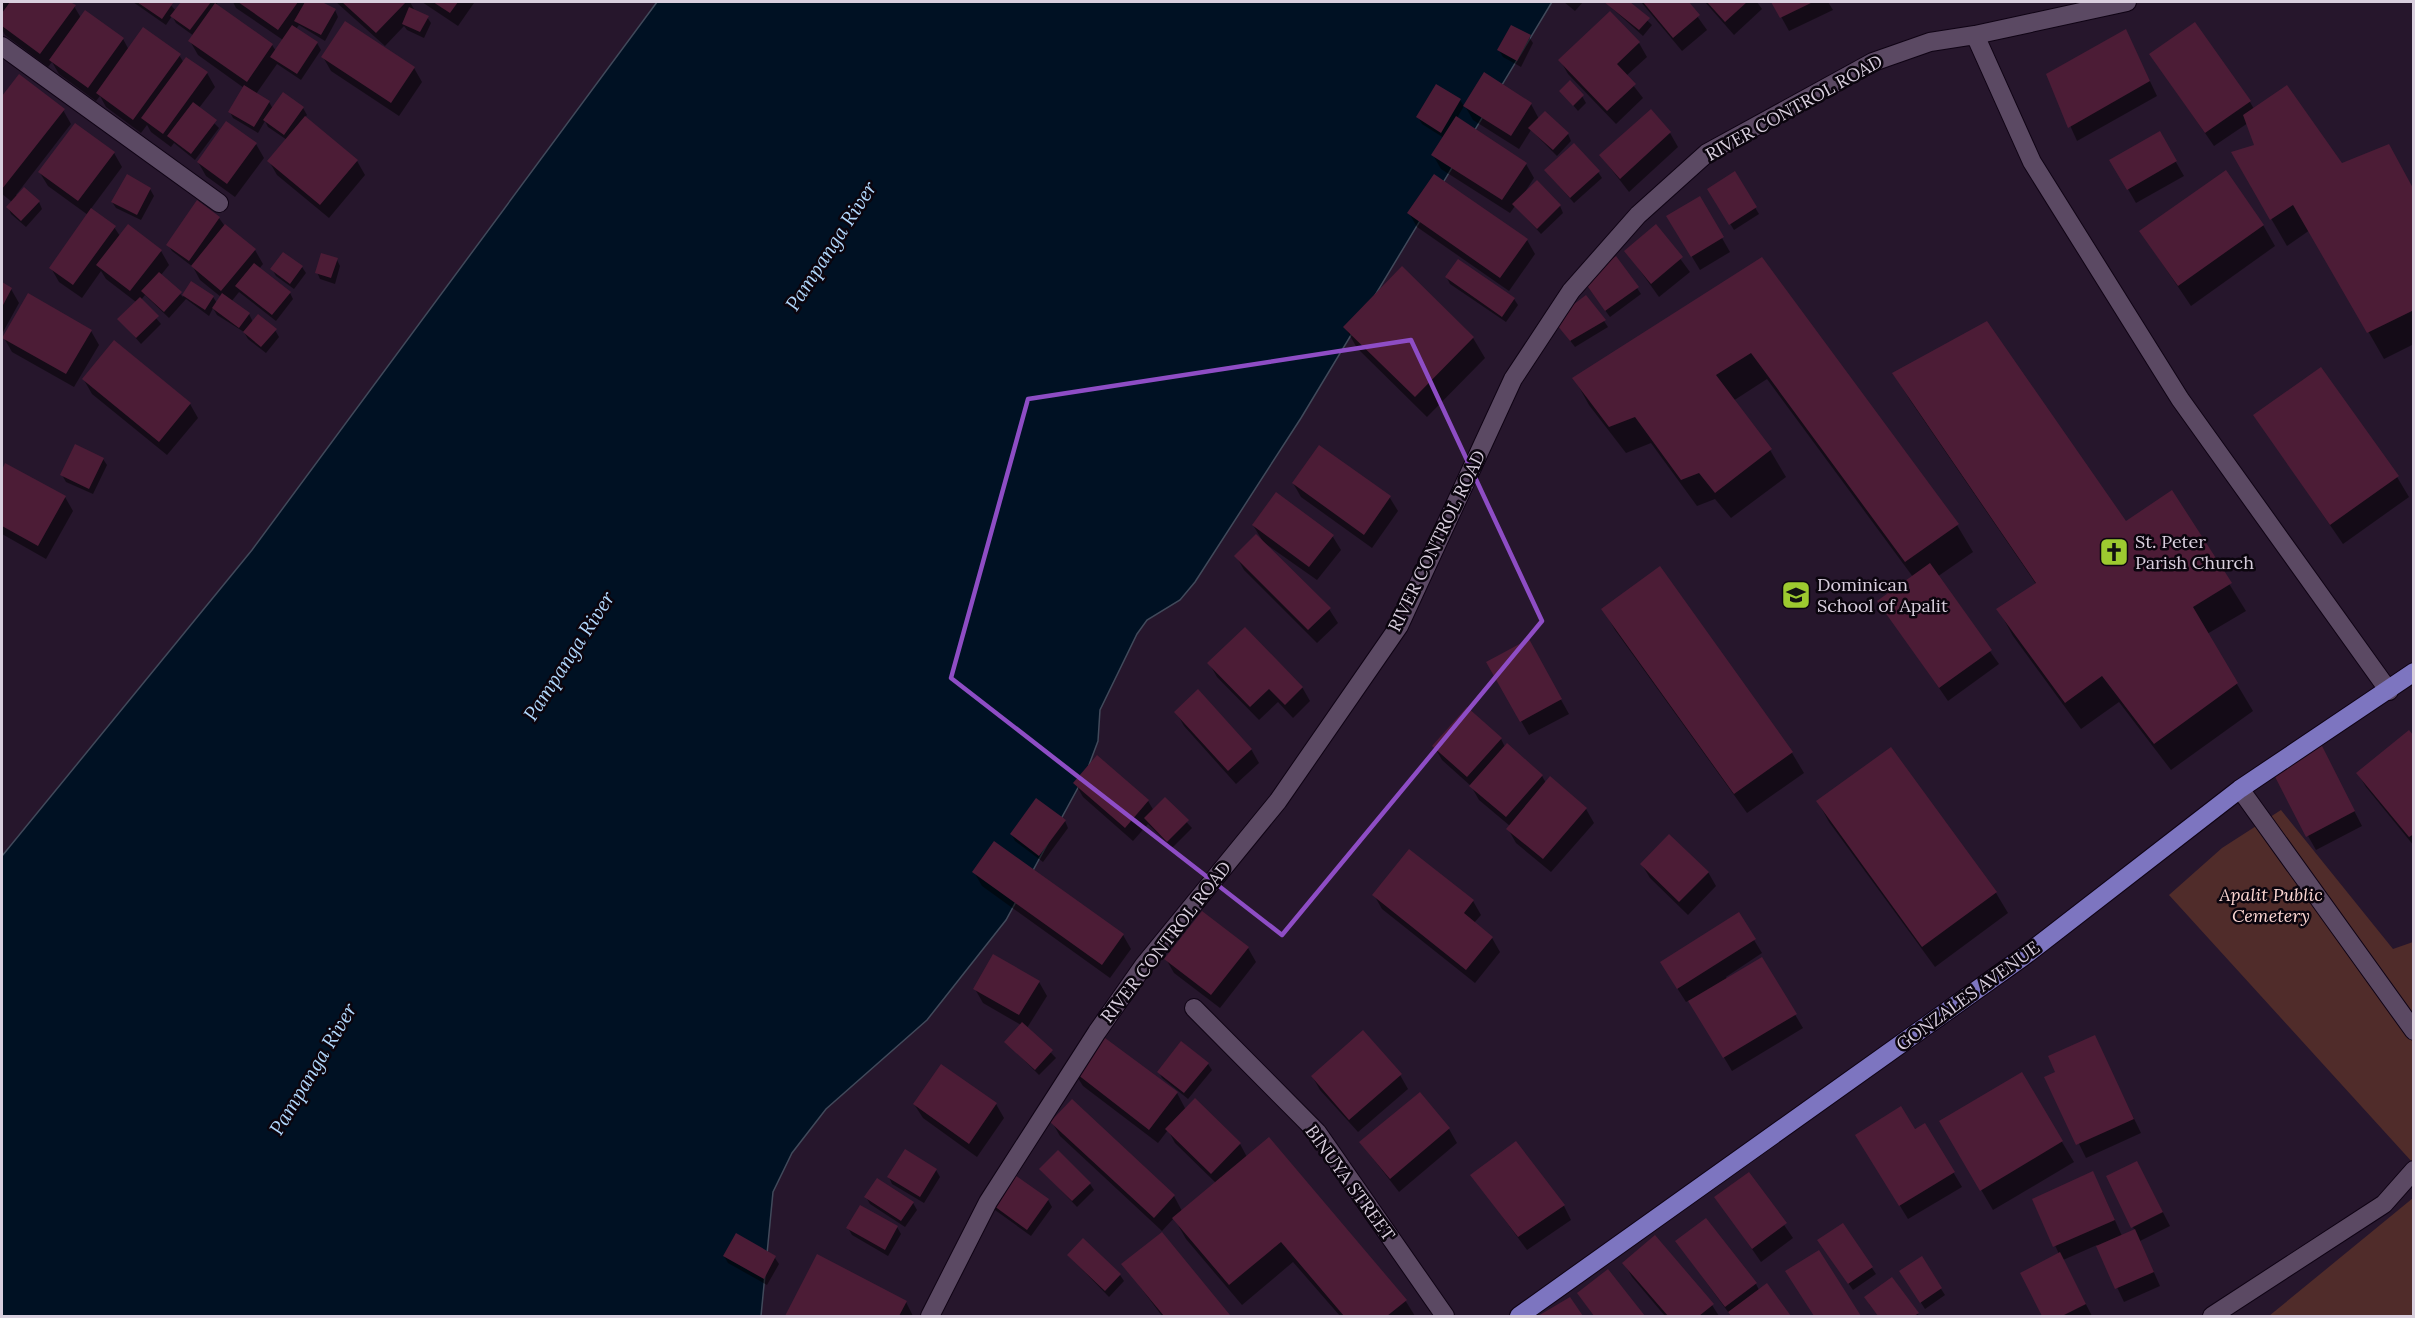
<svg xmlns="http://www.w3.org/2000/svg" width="2415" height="1318" font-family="Lora,serif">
	<rect width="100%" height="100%" fill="#26162c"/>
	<path fill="#502c2a" d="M2281 810 2393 949 2413 942V1163L2169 895 2222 848Z
		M2413 1198V1316H2269Z"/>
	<path fill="#001123" stroke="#414a5b" stroke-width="1.5" d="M657 2H1552L1301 418 1195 582 1180 600 1147 620 1137 634 1100 710 1098 741 1086 773 1006 920 927 1020 826 1109 792 1153 773 1192 761 1316H2V856L252 550Z"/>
	<path fill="#0007" d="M2 2H68L74 6 81 18 123 39 129 50 179 55 184 63 207 73 215 87 199 108 219 128 195 160 174 143 171 147 151 132 147 125 141 133 106 107 100 96 96 101 59 74 52 62 48 67 5 35 2 29Z
		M133 2H168L176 11 182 2H218L216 6 272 45 276 51 283 40 236 8 233 2H303L305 5 306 2H319L335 10 338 17 325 41 299 25 296 29 317 43 321 50 301 80 277 64 256 94 269 102 273 109 303 108 307 115 305 117 357 161 365 175 329 218 277 175 269 161 287 140 268 127 265 121 258 133 233 118 230 112 244 88 198 55 190 41 194 36 176 23 172 16 166 25Z
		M336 2H410L415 11 427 17 431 23 424 38 407 30 404 26 385 46Z
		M422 2H473L474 3 458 26Z
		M1564 2H1583L1575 11Z
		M1605 2H1628L1652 25 1643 36Z
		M1641 2H1687L1707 30 1682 51Z
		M1705 2H1757L1762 9 1734 35Z
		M1773 2H1828L1833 10 1789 31Z
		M2126 31 2157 96 2077 141 2047 74Z
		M1529 37 1533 43 1521 67 1503 57 1499 50Z
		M1639 43 1647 57 1626 76 1643 98 1616 124 1568 74 1560 60Z
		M2151 55 2250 102 2254 109 2341 165 2414 191V344L2384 359 2310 230 2287 246 2233 153 2256 146 2248 123 2214 146Z
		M323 57 414 68 422 82 399 116 331 71Z
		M19 76 63 110 71 124 16 195 39 202 42 209 26 227 11 214 8 207 12 202 2 194V98Z
		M1561 91 1582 96 1586 103 1578 111Z
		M1460 100 1464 106 1457 118 1526 164 1534 178 1525 192 1560 206 1563 213 1541 234 1515 206 1510 213 1441 169 1433 155 1444 138 1422 124 1418 117Z
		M1531 104 1539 119 1568 134 1571 141 1557 156 1531 130 1519 149 1473 120 1465 106Z
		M1670 133 1678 147 1629 192 1601 156Z
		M2159 133 2184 176 2136 203 2111 160Z
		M256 144 264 158 235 197 206 176 198 162Z
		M114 153 122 167 90 210 114 227 120 236 161 251 169 265 161 275 183 297 192 283 213 297 217 303 221 297 200 280 193 267 172 251 168 245 219 218 224 225 255 250 263 264 259 269 290 293 293 299 276 321 239 292 231 302 249 314 253 322 275 330 279 337 266 353 248 339 244 332 217 315 213 308 209 316 186 299 169 318 145 295 141 300 161 324 141 344 119 319 136 302 106 279 101 271 82 298 59 282 51 268 88 215 48 186 40 173Z
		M1546 171 1598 172 1602 178 1574 203Z
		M1734 173 1759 214 1734 230 1709 189Z
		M150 189 154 196 141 220 116 208 112 202Z
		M1699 198 1730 252 1700 270 1668 217Z
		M1409 213 1527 240 1535 254 1509 291 1417 227Z
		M2263 225 2275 246 2191 306 2141 232Z
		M1656 226 1690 272 1659 297 1626 251Z
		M1762 259 1957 525 1973 552 1937 577 1999 664 1948 701 1879 601 1913 577 1767 379 1733 401 1770 450 1786 477 1731 518 1715 499 1697 506 1651 443 1626 453 1589 405 1574 378Z
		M337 260 340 266 335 284 320 279 317 272Z
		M302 267 306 273 294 289 276 276 272 269Z
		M1447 278 1514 299 1518 305 1506 322 1450 284Z
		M2 284 11 289 19 303 2 334Z
		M1588 287 1637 288 1641 294 1610 317Z
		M1555 321H1604L1608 327 1575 347Z
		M1345 327 1473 338 1485 358 1427 417 1357 348Z
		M91 331 99 345 74 387 12 352 4 338Z
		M1894 374 2125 523 2172 492 2246 611 2207 634 2253 711 2171 770 2119 702 2081 729 2013 636 1998 609 2036 584 1910 400Z
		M84 380 190 404 198 418 167 455 92 394Z
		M2255 416 2397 477 2409 497 2343 544Z
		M1320 447 1390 498 1398 511 1372 548 1301 497 1293 483Z
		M103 459 107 465 93 494 66 482 62 475Z
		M6 465 65 497 73 511 46 559 2 534V473Z
		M1253 525 1333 537 1341 550 1317 580 1263 542 1329 609 1338 623 1317 643 1244 570 1236 556 1262 540Z
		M1660 568 1792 753 1804 773 1747 813 1615 630 1603 609Z
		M1528 641 1569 714 1529 735 1488 663Z
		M1209 663 1302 687 1310 701 1293 718 1278 702 1259 720 1217 677Z
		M1467 709 1501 739 1505 747 1542 776 1546 783 1586 809 1594 823 1551 872 1516 843 1508 829 1510 826 1479 800 1471 786 1442 760 1434 746Z
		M1176 712 1251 749 1259 763 1236 784 1184 726Z
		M2414 739V846L2366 787 2358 774Z
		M2328 760 2362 826 2316 850 2308 836Z
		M1075 783 1148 801 1154 811 1165 799 1192 828 1172 848 1148 824 1133 841 1083 797Z
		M1818 802 1996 893 2008 913 1935 967 1829 822Z
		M1065 821 1068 828 1043 862 1015 841 1012 835Z
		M1642 865 1708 872 1716 886 1688 915 1650 878Z
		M974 872 1123 935 1131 949 1110 978 982 886Z
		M1374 895 1473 901 1481 915 1474 923 1492 938 1500 952 1475 983 1382 909Z
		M1754 940 1762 953 1726 977 1727 979 1762 959 1803 1028 1732 1071 1690 1000 1686 1002 1670 977Z
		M1248 948 1256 962 1220 1008 1174 973 1166 959Z
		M1039 982 1047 996 1027 1028 1056 1058 1039 1075 1006 1042 1021 1025 983 1003 975 989Z
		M2094 1037 2141 1133 2086 1158 2046 1077 2057 1073Z
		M1208 1064 1212 1070 1188 1099 1162 1078 1159 1072Z
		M941 1066 996 1104 1004 1118 977 1157 923 1118 914 1104Z
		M1074 1072 1177 1093 1186 1110 1240 1144 1247 1157 1405 1300 1415 1316H1340L1293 1262 1242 1305 1186 1239 1174 1218 1162 1231 1060 1136 1052 1122 1174 1196 1182 1211 1216 1183 1175 1143 1168 1130 1158 1143 1083 1086Z
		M2021 1074 2074 1162 1993 1210 1941 1122Z
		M1400 1075 1408 1089 1358 1132 1320 1090 1312 1076Z
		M1925 1125 1962 1187 1908 1219 1865 1149Z
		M1449 1129 1457 1143 1399 1192 1361 1143Z
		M1041 1169 1090 1184 1094 1190 1077 1207Z
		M936 1170 940 1177 924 1203 892 1184 889 1177Z
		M1749 1174 1793 1238 1761 1262 1716 1197Z
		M1013 1175 1048 1200 1052 1207 1031 1236 995 1210 992 1203Z
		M1472 1175 1564 1206 1571 1220 1527 1250Z
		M2144 1176 2170 1226 2140 1241 2160 1286 2124 1302 2097 1245 2063 1260 2092 1316H2044L2022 1273 2059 1254 2034 1200 2100 1187 2122 1236 2135 1231 2108 1177Z
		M866 1197 913 1203 917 1210 905 1227 870 1204Z
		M897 1227 901 1234 888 1256 852 1235 848 1228Z
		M1161 1234 1229 1316H1162L1123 1264Z
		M1677 1242 1756 1284 1759 1290 1766 1285 1789 1316H1731Z
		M1823 1247 1872 1268 1876 1274 1853 1290Z
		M1819 1252 1859 1316H1815L1795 1285Z
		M724 1256 775 1258 779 1264 767 1285 728 1263Z
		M1069 1256 1120 1275 1124 1281 1109 1297Z
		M1921 1258 1945 1295 1925 1309 1905 1278Z
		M1624 1263 1712 1305 1719 1316H1665L1632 1277Z
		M1608 1271 1643 1316H1594L1578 1293Z
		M1569 1299 1581 1316H1541Z
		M906 1302 913 1316H786Z
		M1869 1304 1918 1314 1919 1316H1879Z"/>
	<path fill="#4c1c36" d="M10 2H70L76 5 40 54 2 26V13Z
		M137 2H171L173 3 162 19Z
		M181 2H211L190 30 170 16Z
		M238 2H298L278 30Z
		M305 2H322L336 9 321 35 294 21Z
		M342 2H406L376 33Z
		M433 2H458L450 13Z
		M1604 2H1630L1650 18 1639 30Z
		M1643 2H1689L1700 15 1673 38Z
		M1707 2H1747L1725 22Z
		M1771 2H1813L1780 18Z
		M215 3 273 44 247 82 188 41Z
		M409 7 429 16 420 32 402 24Z
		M85 10 124 38 88 88 49 60Z
		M1610 11 1640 42 1617 64 1636 84 1607 111 1558 60Z
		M345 21 415 67 391 103 321 57Z
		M2195 22 2251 101 2205 133 2149 54Z
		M292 25 318 42 297 74 270 57Z
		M1511 25 1531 35 1517 61 1497 50Z
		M143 27 181 54 133 120 96 93Z
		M2126 29 2150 81 2068 128 2046 74Z
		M186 57 208 72 163 134 141 118Z
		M1484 72 1532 103 1511 136 1463 106Z
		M19 74 65 109 2 189V96Z
		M1570 80 1584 95 1573 106 1559 91Z
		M1436 84 1461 99 1441 133 1416 117Z
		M244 85 270 101 254 127 228 112Z
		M2287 85 2342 163 2389 144 2414 190V310L2367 333 2293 205 2270 220 2231 152 2254 145 2243 115Z
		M283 92 304 107 284 135 263 120Z
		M193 102 217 120 191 154 167 136Z
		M1651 109 1671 132 1620 179 1599 155Z
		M1545 111 1569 133 1553 150 1528 128Z
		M305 116 358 160 320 205 267 161Z
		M1456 116 1527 163 1502 200 1431 155Z
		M226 121 257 143 227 184 197 162Z
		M75 123 115 152 78 201 38 172Z
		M2160 131 2177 161 2127 190 2109 160Z
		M1574 143 1600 171 1570 198 1544 170Z
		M2226 170 2264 225 2178 286 2139 231Z
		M1735 171 1757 207 1729 225 1707 189Z
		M127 174 151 188 137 215 111 202Z
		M1434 174 1528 239 1500 278 1407 213Z
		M1537 180 1561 205 1537 229 1512 204Z
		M24 187 40 201 21 221 6 207Z
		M1700 196 1724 237 1691 257 1666 216Z
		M197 200 220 217 189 261 166 245Z
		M91 208 116 226 73 285 49 268Z
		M128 224 162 250 130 291 96 265Z
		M225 224 256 249 221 291 191 266Z
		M1656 224 1683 257 1651 284 1624 251Z
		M283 252 303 266 290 284 270 269Z
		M321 253 338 258 331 278 315 273Z
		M1616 256 1639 287 1605 311 1583 280Z
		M1762 257 1959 524 1905 562 1751 353 1716 375 1772 449 1715 493 1699 473 1681 480 1635 417 1609 427 1572 378Z
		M1458 259 1515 298 1502 317 1445 277Z
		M254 263 291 292 272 315 235 286Z
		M1402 266 1474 337 1415 397 1343 327Z
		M159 272 182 292 164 312 141 291Z
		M191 281 214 296 205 310 182 295Z
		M2 282 12 288 2 307Z
		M28 293 92 330 66 374 2 338Z
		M222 293 250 313 239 328 212 308Z
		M1586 295 1606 320 1570 341 1553 320Z
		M140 297 159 316 136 338 117 319Z
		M258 314 277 329 261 347 243 332Z
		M1987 321 2126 521 2172 490 2232 583 2193 607 2238 683 2154 744 2102 676 2065 703 1996 609 2036 583 1892 373Z
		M114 340 191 403 159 442 82 379Z
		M2321 367 2399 476 2330 525 2253 415Z
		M75 444 104 458 89 489 60 475Z
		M1319 445 1391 496 1364 535 1292 483Z
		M5 463 66 496 38 546 2 526V470Z
		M1276 492 1334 535 1309 567 1252 525Z
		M1256 534 1331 608 1308 630 1234 556Z
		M1930 563 1992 650 1939 688 1877 601Z
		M1660 566 1793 752 1734 794 1601 609Z
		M1245 627 1303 687 1285 705 1269 689 1250 707 1207 663Z
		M1529 639 1562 699 1520 722 1486 662Z
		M1198 689 1252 749 1228 771 1174 712Z
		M1467 707 1502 738 1467 777 1432 746Z
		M2409 730 2414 736V834L2409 837 2356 773Z
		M1507 743 1543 775 1506 817 1469 786Z
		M2321 744 2355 811 2306 837 2271 769Z
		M1891 747 1997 892 1922 947 1816 801Z
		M1097 755 1149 800 1125 828 1073 783Z
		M1550 776 1587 808 1543 859 1506 829Z
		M1165 797 1189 820 1167 842 1144 818Z
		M1036 798 1066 820 1039 856 1010 834Z
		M1669 834 1709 872 1679 902 1640 864Z
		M994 841 1124 934 1102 965 972 872Z
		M1409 849 1474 900 1464 913 1493 937 1466 970 1372 895Z
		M1202 911 1249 947 1211 995 1164 959Z
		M1739 912 1756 939 1677 989 1660 962Z
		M993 954 1040 981 1019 1015 973 989Z
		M1762 957 1797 1014 1723 1058 1688 1001Z
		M1022 1022 1053 1050 1035 1070 1004 1042Z
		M1363 1030 1402 1074 1349 1120 1311 1076Z
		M1101 1035 1178 1092 1149 1130 1073 1071Z
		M2095 1035 2134 1119 2076 1145 2044 1077 2055 1072 2048 1056Z
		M1181 1041 1209 1063 1184 1093 1157 1072Z
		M941 1064 997 1103 969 1144 913 1104Z
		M2022 1072 2063 1141 1980 1191 1939 1121Z
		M1420 1092 1450 1128 1390 1179 1359 1142Z
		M1195 1098 1241 1143 1211 1174 1165 1129Z
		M1072 1099 1175 1195 1154 1218 1050 1122Z
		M1901 1106 1915 1129 1925 1123 1955 1172 1899 1206 1855 1135Z
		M1269 1137 1407 1300 1387 1316H1344L1281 1242 1229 1285 1172 1218Z
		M1516 1141 1565 1205 1518 1237 1470 1175Z
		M905 1149 937 1169 920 1197 887 1177Z
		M1058 1150 1091 1183 1072 1201 1039 1169Z
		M2137 1161 2163 1212 2131 1228 2106 1176Z
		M2093 1171 2115 1220 2053 1247 2032 1199Z
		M1749 1172 1787 1223 1752 1249 1714 1197Z
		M1012 1173 1049 1199 1027 1230 990 1203Z
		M877 1178 914 1202 901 1221 864 1197Z
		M860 1205 898 1226 885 1250 846 1228Z
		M1706 1218 1757 1283 1725 1307 1675 1241Z
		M1843 1223 1873 1267 1848 1284 1817 1240Z
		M2135 1229 2154 1272 2115 1289 2096 1246Z
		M1162 1232 1230 1315 1228 1316H1164L1121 1264Z
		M736 1233 776 1256 764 1279 723 1256Z
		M1655 1235 1714 1304 1699 1316H1668L1622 1263Z
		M1083 1238 1121 1274 1105 1291 1067 1255Z
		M1819 1250 1861 1316H1814L1785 1271Z
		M2060 1252 2086 1304 2062 1316H2042L2020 1273Z
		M817 1254 907 1301 899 1316H785Z
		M1922 1256 1942 1288 1920 1303 1899 1271Z
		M1608 1269 1645 1316H1594L1577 1293Z
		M1892 1277 1919 1313 1914 1316H1878L1864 1297Z
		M1767 1283 1791 1316H1731L1728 1312Z
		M1570 1297 1583 1316H1538Z"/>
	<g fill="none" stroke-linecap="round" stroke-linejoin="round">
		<g stroke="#0f0314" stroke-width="20">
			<path id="minor" d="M1975 35 2032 162 2180 399 2389 691
				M2 46 219 203
				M2240 789 2414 1031
				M1194 1008 1317 1132 1445 1316
				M930 1316 988 1202 1097 1032 1144 965 1278 801 1399 626 1513 379 1571 291 1638 215 1707 153 1873 62 1930 42 1975 35 2127 2
				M2212 1316 2384 1204 2414 1170"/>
		</g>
		<g stroke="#0f0314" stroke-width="20">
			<path id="major" d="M1519 1316 2023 957 2240 789 2414 672"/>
		</g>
		<use href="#minor" stroke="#5b4963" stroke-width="18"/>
		<use href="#major" stroke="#7d75c0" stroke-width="18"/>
	</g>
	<path fill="none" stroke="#8e4dc5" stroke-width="4.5" stroke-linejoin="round" d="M1411 340 1542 621 1282 935 951 678 1028 399Z"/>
	<defs>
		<g id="church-square" transform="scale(1.5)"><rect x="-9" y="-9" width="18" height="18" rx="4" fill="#9dca30" stroke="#0b050e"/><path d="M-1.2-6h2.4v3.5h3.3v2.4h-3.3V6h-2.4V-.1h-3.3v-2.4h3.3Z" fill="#111"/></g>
		<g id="school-square" transform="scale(1.5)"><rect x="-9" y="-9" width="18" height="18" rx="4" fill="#9dca30" stroke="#0b050e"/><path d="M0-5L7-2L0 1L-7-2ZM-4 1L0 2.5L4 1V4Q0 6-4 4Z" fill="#111"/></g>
	</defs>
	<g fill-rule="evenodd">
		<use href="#church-square" x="2114" y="552"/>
		<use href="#school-square" x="1796" y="595"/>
	</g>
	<g text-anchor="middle" stroke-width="5" stroke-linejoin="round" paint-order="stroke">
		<g font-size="18" fill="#d9cfde" stroke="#0b050e">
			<text transform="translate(1794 108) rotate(-29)" y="6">RIVER CONTROL ROAD</text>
			<text transform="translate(1437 541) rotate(-64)" y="6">RIVER CONTROL ROAD</text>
			<text transform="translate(1166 942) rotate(-52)" y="6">RIVER CONTROL ROAD</text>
			<text transform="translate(1968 996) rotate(-36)" y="6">GONZALES AVENUE</text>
			<text transform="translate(1350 1183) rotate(54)" y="6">BINUYA STREET</text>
		</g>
		<g font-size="18" fill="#d9cfde" stroke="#0b050e" text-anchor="start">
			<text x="2135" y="548">St. Peter<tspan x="2135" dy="21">Parish Church</tspan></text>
			<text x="1817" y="591">Dominican<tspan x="1817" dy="21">School of Apalit</tspan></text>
		</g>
		<g font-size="18" font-style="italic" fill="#fcd6d2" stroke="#0b050e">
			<text x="2271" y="901">Apalit Public<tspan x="2271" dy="21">Cemetery</tspan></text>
		</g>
		<g font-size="20" font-style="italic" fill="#b2d8fd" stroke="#0b050e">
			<text transform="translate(831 246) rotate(-57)" y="7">Pampanga River</text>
			<text transform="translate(569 656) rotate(-57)" y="7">Pampanga River</text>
			<text transform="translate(313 1069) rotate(-59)" y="7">Pampanga River</text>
		</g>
	</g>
	<rect width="2415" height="1318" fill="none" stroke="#d9cfde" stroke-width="6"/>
</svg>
